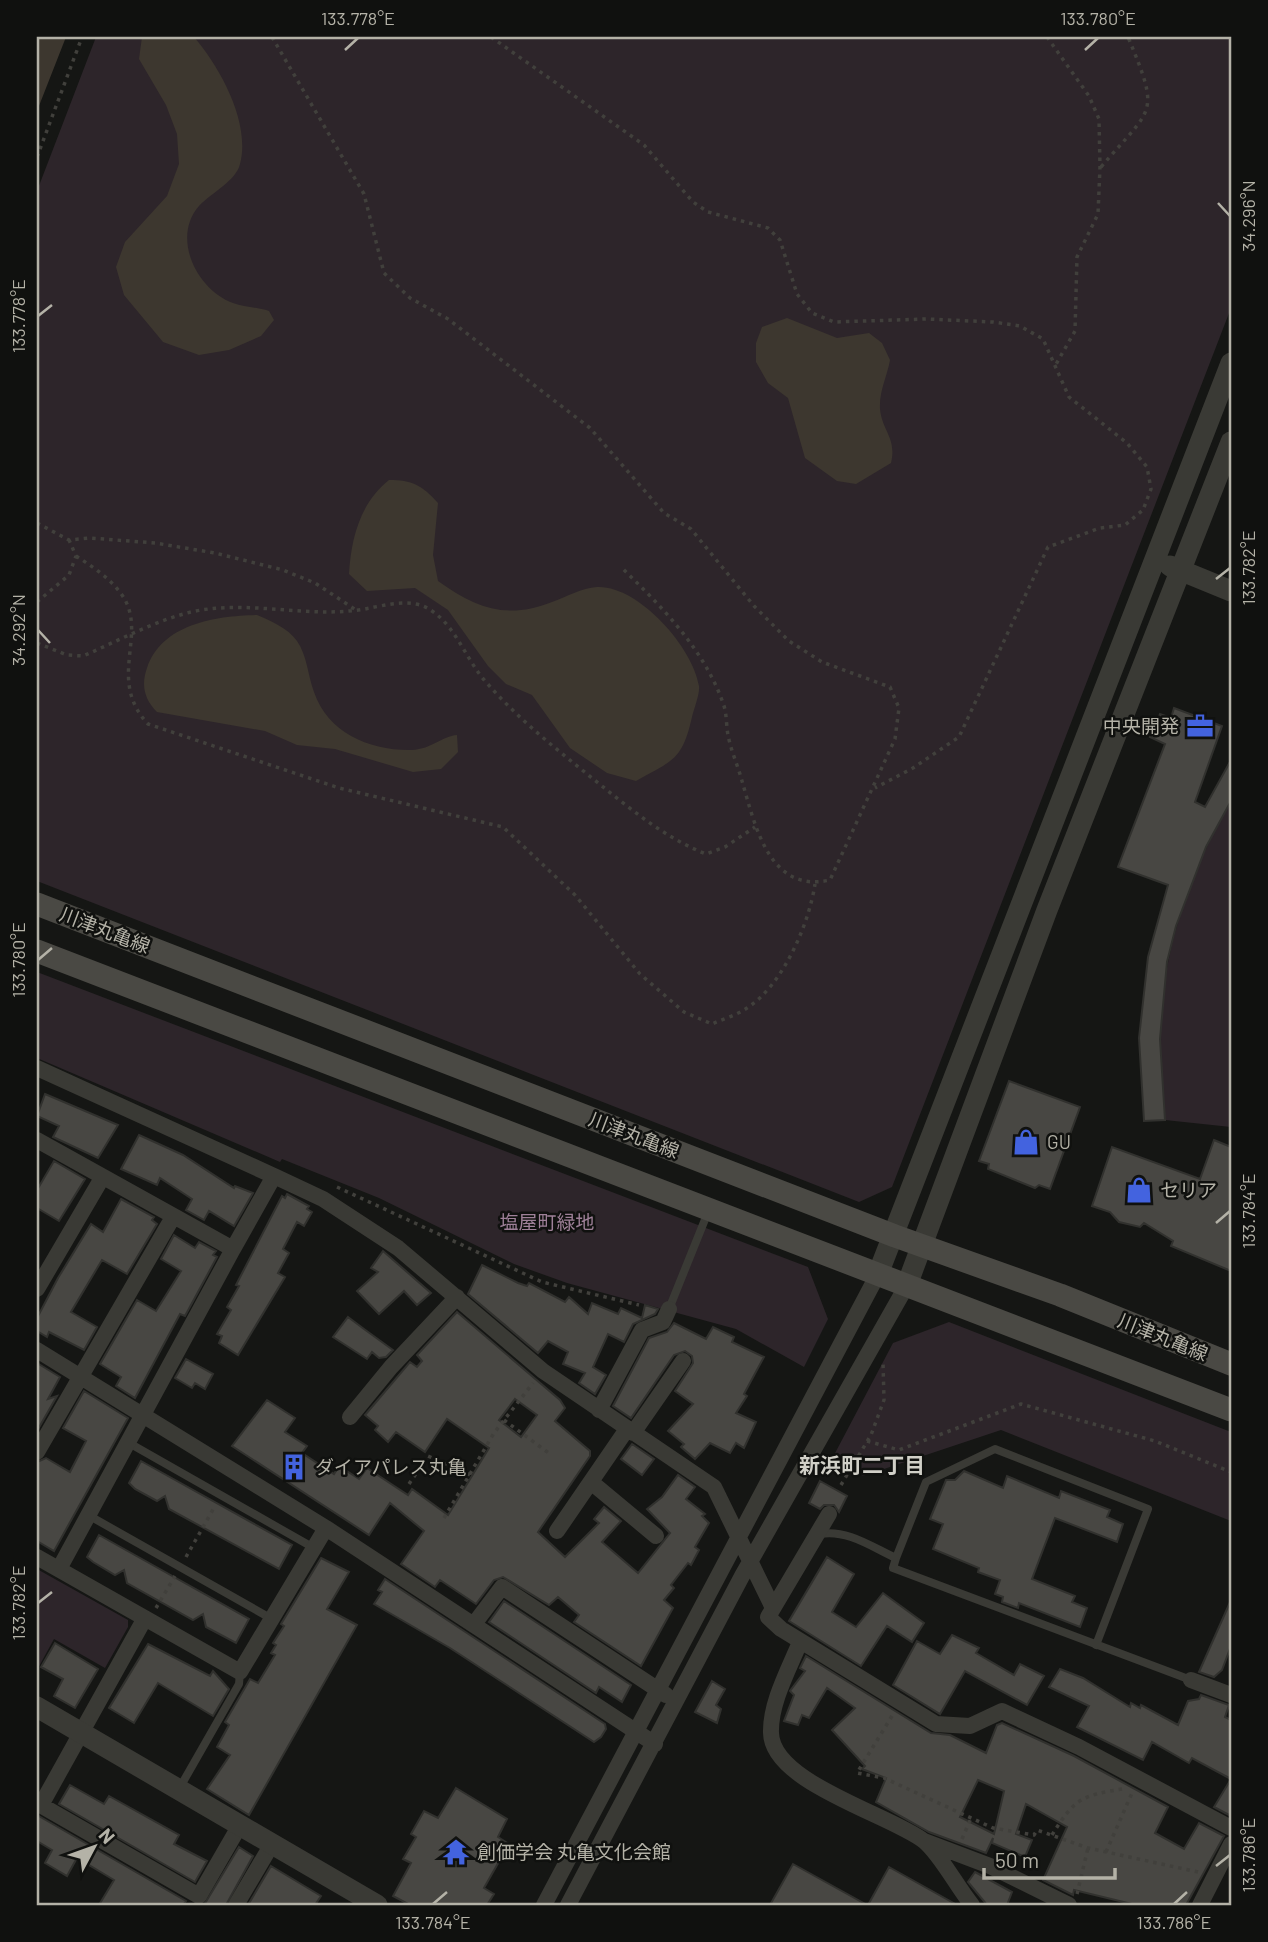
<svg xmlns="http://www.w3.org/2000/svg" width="1268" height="1942" font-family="Barlow,'Noto Sans JP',sans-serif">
	<rect width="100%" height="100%" fill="#151614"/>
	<path fill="#2d252a" d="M96 37H1231V308L892 1187 859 1202 37 881V191Z
		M1231 801V1127L1165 1120C1163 1093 1159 1066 1160 1039 1161 954 1189 874 1231 801Z
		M37 972 808 1267 828 1319 804 1367 736 1329 567 1283 514 1264 379 1198 282 1159 280 1162 37 1058Z
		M949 1322 1231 1432V1521L1001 1430 863 1476 833 1457 893 1343Z
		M37 1569 128 1620V1627L105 1668 54 1639 37 1670Z"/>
	<path fill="#3d372f" d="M37 37H66L37 111Z
		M142 37H194C220 67 251 123 240 164 236 181 211 193 199 206 171 238 197 290 233 303 244 307 257 307 269 311L274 320 261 336 229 350 199 355 163 342 124 295 116 267 125 242 167 196 179 164 177 134 166 105 139 59Z
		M787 318 837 338 869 333 882 343 890 360C887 377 879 391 880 409 882 431 897 438 891 463L856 484 837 481 805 458 788 398 768 383 756 362V343L762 327Z
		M389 480C412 480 422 485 438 503L433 555 438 581C475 608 507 620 552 602 566 597 582 588 597 587 638 585 693 647 699 686 700 694 694 708 692 717 682 761 673 760 636 781L607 773 570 748 532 695 506 684 488 666 448 610 415 588 367 591 349 574C351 539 360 503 389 480Z
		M257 615C271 621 288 628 297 641 307 655 308 676 314 692 328 733 370 751 412 750 432 749 442 736 457 735L458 752 441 769 413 772 335 749 297 745 265 731 157 712C144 699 141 685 147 668 162 624 215 616 257 615Z"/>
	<path fill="#484743" stroke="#31312e" stroke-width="2" fill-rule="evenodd" d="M1174 708 1222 726 1195 802 1205 807 1231 760V801L1206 847 1176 926 1167 962 1160 1039 1165 1120 1144 1121 1139 1038 1148 957 1168 885 1118 867 1165 744 1150 737 1160 714 1171 718Z
		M1009 1081 1080 1107 1050 1189 1039 1185 1035 1188 988 1169 989 1164 979 1161Z
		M45 1094 118 1125 98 1158 53 1137 59 1126 37 1116Z
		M139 1135 183 1155 234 1188 235 1186 253 1193 234 1226 209 1211 204 1220 186 1210 192 1199 160 1178 157 1185 121 1169Z
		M1214 1140 1231 1147V1271L1171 1246 1173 1241 1144 1223 1140 1227 1119 1222 1110 1212 1092 1206 1112 1147 1200 1179Z
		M54 1161 85 1179 59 1221 37 1208V1190Z
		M287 1194 309 1206 307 1209 312 1212 304 1226 297 1222 283 1249 289 1253 278 1273 285 1277 238 1355 219 1343 222 1336 217 1334 231 1310 227 1307 239 1286 236 1285 282 1196 285 1198Z
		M121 1199 154 1217 152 1220 157 1224 127 1274 102 1260 71 1312 97 1327 84 1350 49 1332 47 1337 37 1331V1318L58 1278 91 1224 103 1232Z
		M174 1235 195 1248 199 1242 216 1251 213 1255 217 1257 185 1316 180 1314 135 1398 116 1386 121 1377 100 1364 137 1300 156 1311 181 1271 161 1259Z
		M383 1251 431 1293 417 1305 404 1291 379 1314 357 1291 378 1272 371 1268Z
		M482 1265 518 1283 527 1286 529 1283 565 1302 569 1297 588 1314 592 1303 618 1314 621 1308 642 1318 645 1305 658 1309 655 1314 633 1324 624 1342 608 1334 593 1367 606 1375 595 1394 579 1383 585 1373 563 1364 568 1352 548 1341 538 1353 468 1294Z
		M457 1312 560 1400 565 1408 555 1421 590 1451V1456L538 1532 565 1557 599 1523 594 1519 604 1507 621 1521 602 1542 638 1573 670 1533 647 1509 662 1497 678 1475 695 1487 686 1499 705 1514 702 1516 709 1523 695 1547 699 1550 691 1565 688 1563 671 1585 674 1588 664 1600 673 1608 641 1666 574 1622 579 1615 558 1597 549 1605 503 1577 494 1580 476 1604 440 1580 435 1587 401 1564 424 1531 390 1503 369 1535 232 1446 267 1400 295 1418 285 1432 307 1446 302 1453 334 1474 339 1466 359 1479 367 1468 408 1495 412 1489 448 1515 489 1448 447 1419 425 1452 396 1432 388 1442 375 1430 378 1426 365 1415 410 1362 417 1367 422 1361 417 1355ZM515 1399 537 1415 521 1437 499 1420Z
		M348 1317 364 1329 393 1350 386 1357 379 1358 372 1352 367 1359 333 1337Z
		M674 1323 706 1339 713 1327 734 1337 732 1342 764 1357 744 1394 747 1396 736 1413 756 1422 744 1448 736 1443 730 1453 710 1443 695 1459 681 1447 684 1444 668 1431 693 1404 675 1391 693 1363 692 1356 685 1351 674 1355 631 1418 613 1406 649 1338 667 1332Z
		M186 1359 213 1374 205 1389 195 1383 192 1388 175 1378Z
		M37 1363 60 1377 48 1399 57 1396 37 1431Z
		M84 1391 128 1418 54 1551 37 1541V1462L46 1458 70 1472 86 1441 63 1428Z
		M632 1444 654 1459 642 1475 621 1459Z
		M141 1461 292 1545 279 1569 169 1509 165 1496 157 1501 135 1489 129 1483Z
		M964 1471 1003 1488 1007 1476 1059 1498 1061 1491 1110 1510 1107 1517 1123 1524 1117 1542 1055 1518 1032 1579 1075 1596 1072 1602 1087 1608 1080 1627 1019 1603 1018 1608 1002 1602 1003 1597 995 1594 1000 1580 978 1572 979 1568 933 1549 943 1524 930 1519 946 1480H955Z
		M820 1481 847 1496 839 1512 834 1505H824L820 1509 809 1503Z
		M99 1535 249 1619 236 1643 206 1627 203 1614 193 1620 127 1583 124 1570 115 1575 93 1562 87 1557Z
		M827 1557 854 1574 832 1612 856 1627 883 1593 924 1623 912 1642 887 1626 861 1666 789 1621Z
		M321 1558 349 1572 327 1609 357 1625 249 1815 207 1789 230 1755 217 1747 229 1725 225 1722 250 1679 258 1683 275 1655 271 1653 276 1645 273 1643 284 1626 281 1624Z
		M385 1579 605 1724 606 1729 601 1737 594 1742 450 1648 374 1604 382 1592 378 1590Z
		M1231 1600V1646L1222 1670 1214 1677 1199 1672Z
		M504 1601 631 1685 622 1702 599 1687 596 1693 489 1622Z
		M952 1635 979 1648 976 1653 1014 1675 1020 1664 1044 1676 1027 1705 965 1671 940 1714 893 1685 917 1641 940 1654Z
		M55 1643 98 1669 75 1708 54 1696 63 1679 41 1667Z
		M148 1644 210 1676 213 1671 229 1689 213 1716 158 1683 134 1723 109 1708Z
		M806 1656 931 1733 950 1735 986 1753 997 1725 1002 1723 1074 1756 1168 1807 1155 1833 1184 1849 1199 1823 1224 1836 1186 1905H1136L1074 1890 1073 1895 1043 1880 1067 1827 1026 1804 1016 1834 1032 1840 1025 1857 992 1843 993 1838 986 1853 929 1832 876 1802 886 1778 862 1769 865 1766 832 1730 855 1708 827 1688 809 1718 802 1715 798 1725 784 1721 794 1695 790 1691 805 1671 800 1668ZM978 1780 1004 1791 994 1834 960 1817Z
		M1060 1669 1083 1678 1130 1707 1131 1703 1140 1708 1141 1705 1178 1725 1188 1701 1199 1699 1201 1695 1229 1705 1225 1717 1231 1720V1816L1214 1807 1231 1779 1192 1758 1189 1763 1152 1742 1143 1760 1077 1727 1089 1706 1049 1687Z
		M712 1681 725 1689 716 1705 721 1709 717 1723 695 1712Z
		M70 1785 104 1804 109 1796 179 1835 174 1844 207 1861 195 1882 59 1804Z
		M456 1788 507 1819 498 1837 509 1844 484 1888 494 1894 487 1905H410L393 1896 411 1863 403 1859 416 1837 411 1834 424 1811 438 1818Z
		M37 1815 186 1901 183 1905H99L114 1880 77 1858 67 1876 45 1863 52 1850 37 1841Z
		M239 1847 253 1856 226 1905H204Z
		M793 1864 867 1905H770Z
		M271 1866 321 1896 315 1905H248Z
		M889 1867 957 1905H868Z
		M975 1872 1012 1892 1007 1905H987L968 1882Z"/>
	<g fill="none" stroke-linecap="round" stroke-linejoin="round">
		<path stroke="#41403c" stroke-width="3.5" stroke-dasharray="3.5 5" stroke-linecap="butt" d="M272 37 364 194 384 273 410 298 448 319 590 428 664 513 691 529 754 606 789 641 822 662 890 687 899 708 895 739 830 880C769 894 755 825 742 781 738 766 731 751 728 735 726 725 727 713 723 703 704 649 661 606 621 567
			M491 37 644 145 693 202 708 212 768 228 780 240 797 294 812 313 834 322 926 319 993 322 1020 326 1043 339 1069 397 1127 443 1147 467 1151 489 1143 510 1125 525 1100 528 1048 547 959 737 913 768 875 788
			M1047 37 1089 96 1099 119 1100 167 1098 214 1077 257 1075 331 1055 366
			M37 157 82 37
			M1101 167C1153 106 1161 116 1128 37
			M37 523 69 540 90 538 155 543 215 553 283 570 315 583 356 610
			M76 556C93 567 110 578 122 595 149 634 106 679 148 724L339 788 503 827 575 895 640 974 684 1012 712 1024C723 1019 737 1015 747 1008 783 985 809 924 815 884
			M37 602 69 575 76 556 69 540
			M37 643 67 655 83 656C118 641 154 621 191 612 249 599 307 619 365 609 386 605 414 597 432 611 457 628 466 660 486 682 517 718 555 748 592 778 628 807 663 837 706 854L725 847 755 827
			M337 1187 542 1282 639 1305
			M504 1420 550 1454
			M867 1441 899 1450 1021 1404 1155 1441 1231 1472
			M409 1484 428 1456 470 1475
			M841 1485 871 1435 884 1400 883 1362
			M444 1518 494 1433 533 1383
			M186 1557 215 1506
			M156 1608 175 1576
			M892 1716 857 1773 884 1778 993 1828 1034 1835 1037 1830 1088 1848 1198 1872
			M1052 1835C1075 1798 1081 1796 1122 1789
			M962 1839 971 1818
			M1106 1852 1132 1793
			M1077 1894 1088 1848"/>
		<path stroke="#3a3a35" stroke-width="8" d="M669 1309 708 1212
			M129 1443 314 1548
			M88 1515 272 1619
			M820 1534C847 1529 872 1547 896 1558L893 1568 1191 1680
			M896 1558 926 1482 995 1449 1148 1509 1096 1645
			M179 1789 239 1684 240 1672"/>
		<path stroke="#3a3a35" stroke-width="16" d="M37 1068 274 1176 233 1249
			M37 1140 233 1249 59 1569
			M274 1176 323 1199 398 1248 543 1371 714 1487 773 1608
			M37 1289 102 1178
			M37 1350 326 1528 655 1744
			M599 1410 642 1330 663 1322 669 1309
			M350 1417 391 1367 457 1297
			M633 1433 683 1361
			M37 1452 173 1217
			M591 1482 656 1536
			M829 1514 768 1617 781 1629 936 1724 970 1726 1002 1711 1079 1747 1231 1828
			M557 1531 627 1429
			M37 1557 240 1672 326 1528
			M474 1624 502 1587 666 1695
			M800 1642C789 1669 770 1703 771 1733 772 1783 891 1815 924 1841 941 1855 957 1887 972 1905
			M1191 1680 1231 1695
			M37 1803 199 1896 240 1825
			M41 1805 145 1618
			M924 1841 990 1866 1069 1905
			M236 1905 272 1844
			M544 1905 878 1274
			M568 1905 742 1576 907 1285
			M1200 1905 1231 1844"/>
		<path stroke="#3a3a35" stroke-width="21" d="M1170 566 1231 591
			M878 1274 1231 363
			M907 1285 1047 910 1231 442
			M37 1707 377 1905"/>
		<path stroke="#4a4944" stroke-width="23" d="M37 904 895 1236 1060 1295 1231 1364
			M37 951 1231 1410"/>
	</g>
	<path fill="none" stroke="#b4b2a7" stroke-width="2.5" d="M345 50 358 38M1085 50 1098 38M1218 203 1230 216M38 316 52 305M1216 579 1230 568M38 630 50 643M38 960 52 948M1216 1223 1230 1211M38 1603 52 1592M1216 1866 1230 1855M433 1904 447 1892M1174 1904 1187 1892"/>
	<defs>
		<g id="office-bare" transform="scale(2.1)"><path d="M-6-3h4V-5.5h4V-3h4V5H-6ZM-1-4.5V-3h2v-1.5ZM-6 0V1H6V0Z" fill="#4363df" stroke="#10110f" stroke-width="2.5" paint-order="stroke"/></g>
		<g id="shop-bare" transform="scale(2.1)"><path d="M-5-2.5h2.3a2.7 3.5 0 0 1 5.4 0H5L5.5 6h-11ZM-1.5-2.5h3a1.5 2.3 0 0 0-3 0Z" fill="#4363df" stroke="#10110f" stroke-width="2.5" paint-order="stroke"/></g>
		<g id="building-bare" transform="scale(2.1)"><path d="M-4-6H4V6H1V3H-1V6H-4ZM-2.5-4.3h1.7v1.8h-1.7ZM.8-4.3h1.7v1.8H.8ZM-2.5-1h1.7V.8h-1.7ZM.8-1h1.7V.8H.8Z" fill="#4363df" stroke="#10110f" stroke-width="2.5" paint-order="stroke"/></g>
		<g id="temple-bare" transform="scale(2.1)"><path d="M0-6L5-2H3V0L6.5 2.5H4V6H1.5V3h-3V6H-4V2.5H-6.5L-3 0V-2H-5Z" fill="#4363df" stroke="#10110f" stroke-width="2.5" paint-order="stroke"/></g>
	</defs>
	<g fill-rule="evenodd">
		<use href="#office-bare" x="1200" y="726"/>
		<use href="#shop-bare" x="1026" y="1142"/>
		<use href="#shop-bare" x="1139" y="1190"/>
		<use href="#building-bare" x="294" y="1467"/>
		<use href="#temple-bare" x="456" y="1852"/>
	</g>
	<g text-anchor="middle" stroke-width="5" stroke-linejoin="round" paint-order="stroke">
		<g font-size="19" fill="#b4b2a7" stroke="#10110f" text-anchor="start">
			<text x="1179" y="733" text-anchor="end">中央開発</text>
			<text x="1047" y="1149">GU</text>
			<text x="1160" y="1197">セリア</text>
			<text x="315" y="1474">ダイアパレス丸亀</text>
			<text x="477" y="1859">創価学会 丸亀文化会館</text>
		</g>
		<g font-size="19" fill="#b4b2a7" stroke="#10110f">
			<text transform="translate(105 930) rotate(21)" y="7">川津丸亀線</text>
			<text transform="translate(634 1135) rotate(21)" y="7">川津丸亀線</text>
			<text transform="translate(1163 1337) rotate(22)" y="7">川津丸亀線</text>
		</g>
		<g font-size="19" fill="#9e8098" stroke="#10110f">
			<text x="547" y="1229">塩屋町緑地</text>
		</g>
		<g font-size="21" font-weight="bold" fill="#d1d0c8" stroke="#10110f">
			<text x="862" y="1473">新浜町二丁目</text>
		</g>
	</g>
	<rect width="1268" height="1942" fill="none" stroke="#10110f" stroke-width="77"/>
	<g transform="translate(94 1847) rotate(49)" stroke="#10110f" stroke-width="5" paint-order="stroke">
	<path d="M0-5L12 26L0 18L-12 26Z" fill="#b4b2a7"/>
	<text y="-10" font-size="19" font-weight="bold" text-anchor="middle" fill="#b4b2a7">N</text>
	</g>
	<path d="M984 1868v10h131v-10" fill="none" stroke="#b4b2a7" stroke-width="3.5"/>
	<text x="995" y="1868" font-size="21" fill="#b4b2a7" stroke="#10110f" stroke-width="5" paint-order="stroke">50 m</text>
	<rect x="38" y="38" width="1192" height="1866" fill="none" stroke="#b4b2a7" stroke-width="2.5"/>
	<g font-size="18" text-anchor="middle" fill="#b4b2a7">
		<text x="358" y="25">133.778°E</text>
		<text x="1098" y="25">133.780°E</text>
		<text transform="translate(1249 216) rotate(-90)" y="6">34.296°N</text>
		<text transform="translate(19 316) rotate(-90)" y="6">133.778°E</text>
		<text transform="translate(1249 568) rotate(-90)" y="6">133.782°E</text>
		<text transform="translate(19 630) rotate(-90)" y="6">34.292°N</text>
		<text transform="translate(19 960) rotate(-90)" y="6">133.780°E</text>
		<text transform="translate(1249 1211) rotate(-90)" y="6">133.784°E</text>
		<text transform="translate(19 1603) rotate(-90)" y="6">133.782°E</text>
		<text transform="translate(1249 1855) rotate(-90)" y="6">133.786°E</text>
		<text x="433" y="1929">133.784°E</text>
		<text x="1174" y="1929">133.786°E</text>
	</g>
</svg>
